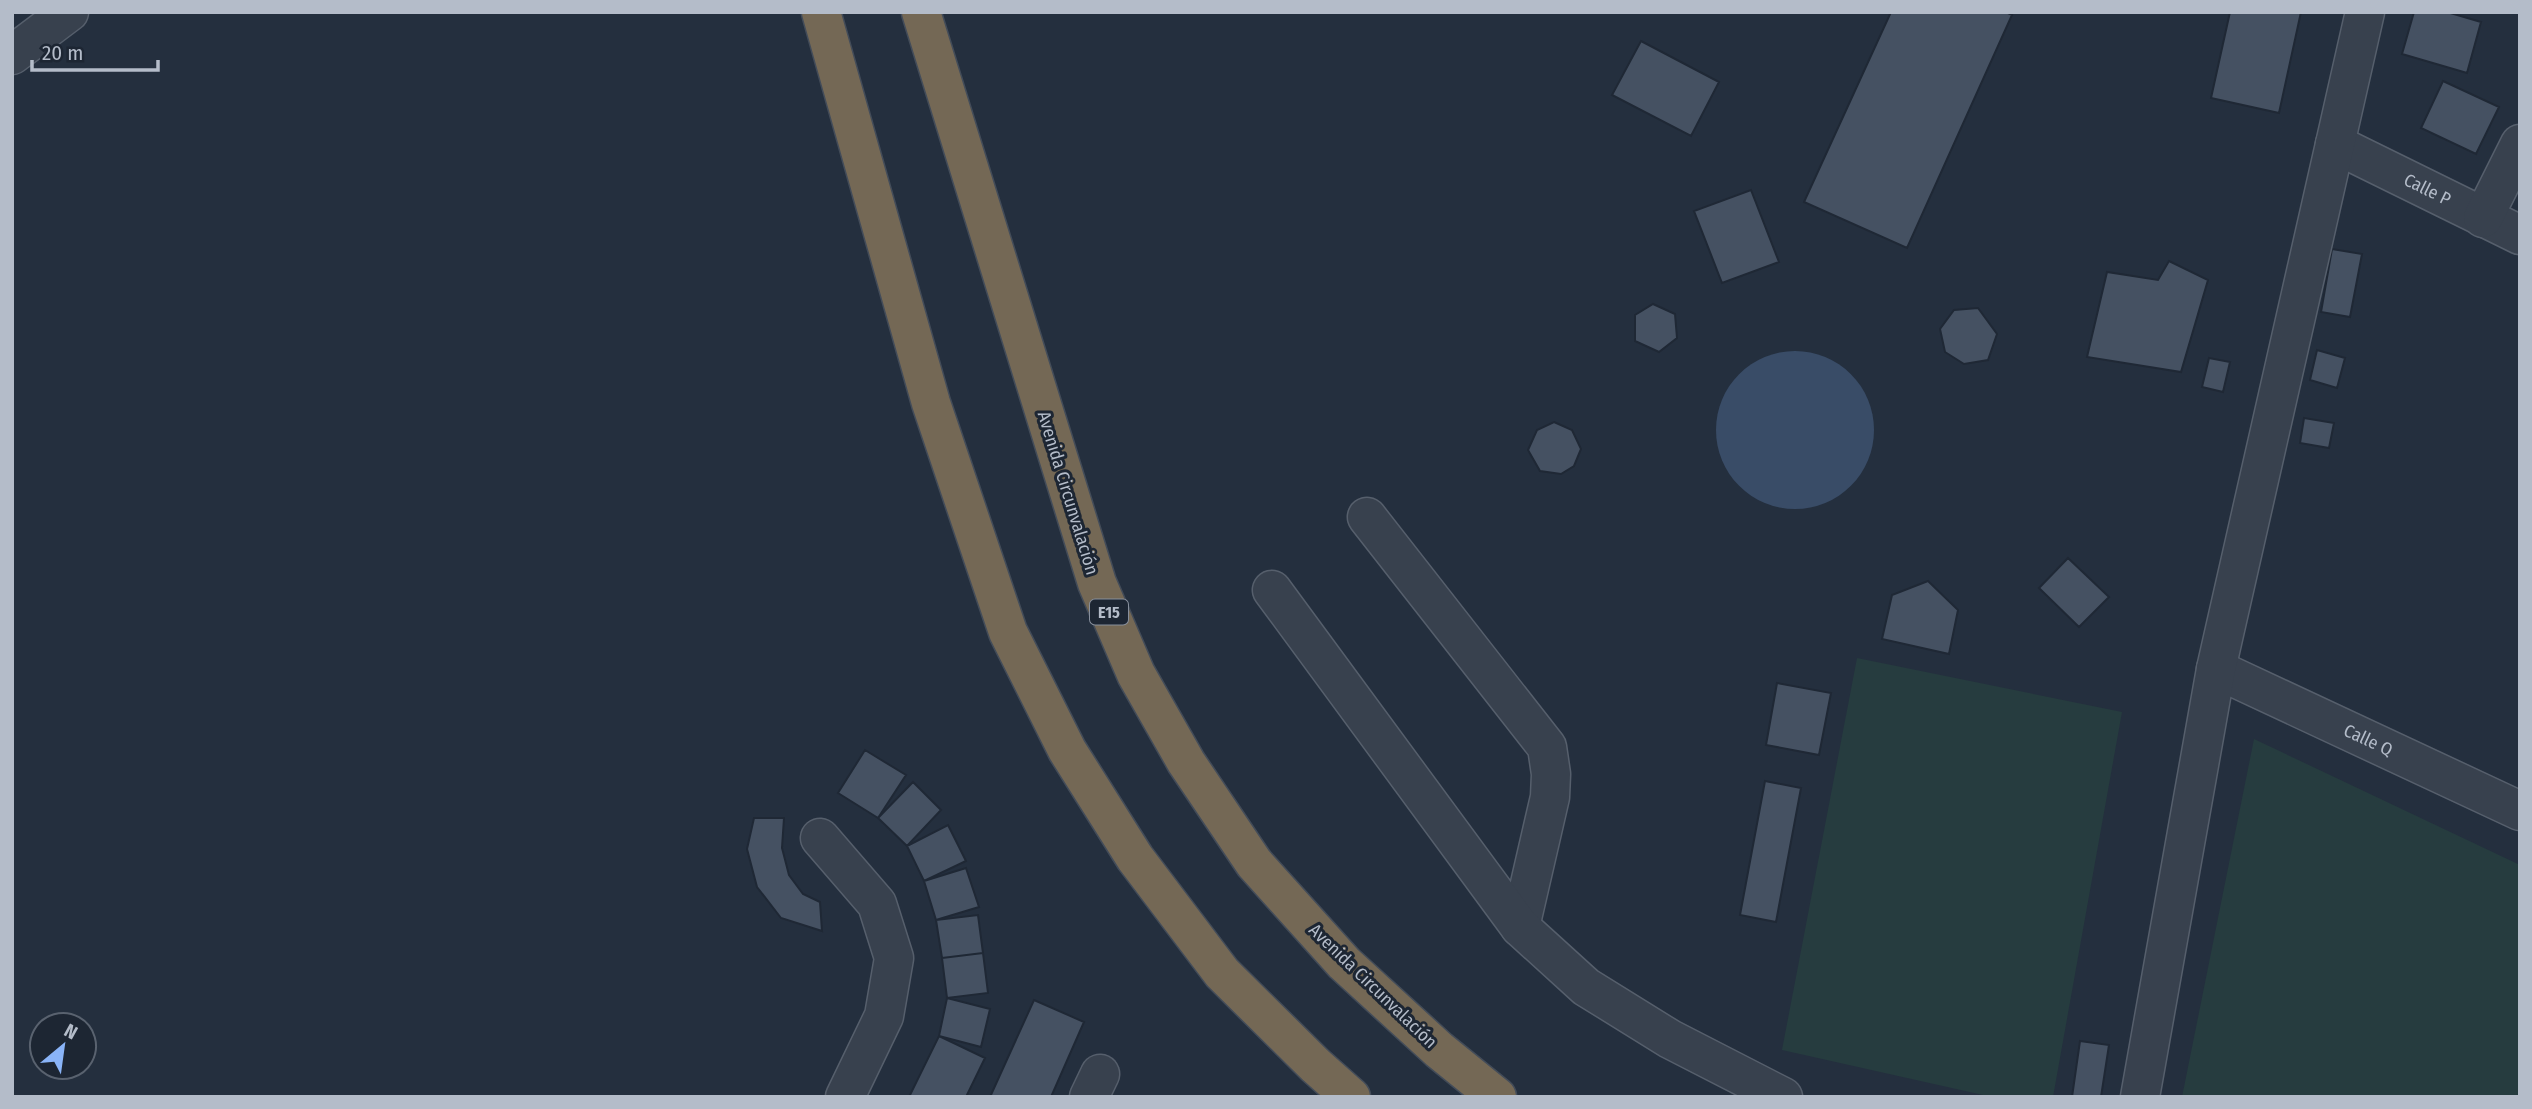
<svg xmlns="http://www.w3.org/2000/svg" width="2532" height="1109" font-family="'Fira Sans Condensed',sans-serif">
	<rect width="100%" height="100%" fill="#242f3e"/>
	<path fill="#263c3f" d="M1857 658 2122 712 2053 1097H1992L1782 1050Z
		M2254 739 2520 865V1097H2182Z"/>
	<path fill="#394c67" d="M1716 430a79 79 0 1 1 158 0a79 79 0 1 1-158 0Z"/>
	<path fill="#455162" stroke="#1f2835" stroke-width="2" d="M1891 12H2006L2012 15 1907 248 1804 202Z
		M2230 12H2301L2279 113 2211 98Z
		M2414 12H2447L2481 22 2467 73 2402 54Z
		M1641 41 1719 82 1691 136 1612 95Z
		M2443 81 2499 107 2476 154 2421 128Z
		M1751 190 1779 262 1722 283 1694 211Z
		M2332 249 2362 254 2350 317 2321 312Z
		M2169 261 2208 280 2181 372 2087 357 2107 272 2158 280Z
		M1653 304 1675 314 1677 338 1659 352 1635 341V315Z
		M1978 308 1997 334 1988 360 1964 364 1945 352 1940 329 1954 310Z
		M2317 350 2345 358 2337 388 2310 380Z
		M2209 358 2230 362 2223 392 2202 387Z
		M2304 418 2334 423 2329 448 2300 443Z
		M1554 422 1572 430 1581 449 1574 466 1561 474 1540 471 1528 450 1537 430Z
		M2068 558 2109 597 2079 627 2039 588Z
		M1928 581 1958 610 1949 654 1882 639 1892 595Z
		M1777 683 1831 693 1819 755 1766 745Z
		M865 750 906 775 878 818 838 793Z
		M1765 781 1801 788 1776 922 1740 915Z
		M913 782 941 810 907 846 878 818Z
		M754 818H784L782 848 789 875 803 894 820 902 822 931 781 918 757 887 747 849Z
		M948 825 966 861 924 881 907 846Z
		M966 868 979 907 936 920 924 881Z
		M978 915 983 953 942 958 936 920Z
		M983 953 988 993 947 998 942 958Z
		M947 998 990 1009 981 1047 939 1036Z
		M1034 1000 1084 1022 1051 1097H990Z
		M939 1036 985 1058 966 1097H909Z
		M2080 1041 2109 1045 2101 1097H2072Z"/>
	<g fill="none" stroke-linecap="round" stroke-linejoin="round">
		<g stroke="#565f6c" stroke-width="41">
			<g id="minor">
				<path d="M12 55 69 12"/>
				<path id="s1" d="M2335 144 2520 235"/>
				<path d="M2483 218 2520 144"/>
				<path d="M1367 517 1547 747 1551 774 1550 797 1520 927"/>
				<path d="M1272 590 1520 927 1586 987 1670 1039 1783 1097"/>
				<path id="s2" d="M2216 669 2520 811"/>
				<path d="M820 838 877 904 894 958 884 1016 845 1097"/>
				<path d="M1089 1097 1100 1074"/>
				<path d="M2140 1097 2216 669 2365 12"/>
			</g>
		</g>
		<g stroke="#434c59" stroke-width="41">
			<path id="highway" d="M821 12 931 403 1008 632 1067 750 1135 858 1222 973 1315 1065 1351 1097
				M921 12 1097 583 1136 674 1186 762 1254 863 1344 963 1439 1050 1497 1097"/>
		</g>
		<use href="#minor" stroke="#38414e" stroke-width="38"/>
		<use href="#highway" stroke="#746855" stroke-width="38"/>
	</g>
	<g text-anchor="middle" stroke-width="6" stroke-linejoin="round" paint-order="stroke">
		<rect fill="#1d2633" stroke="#878f9c" stroke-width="2" x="1090" y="599.5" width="38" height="25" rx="5"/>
		<g font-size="16" font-weight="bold" fill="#b4bcc9">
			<text x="1109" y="618">E15</text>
		</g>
		<g font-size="18" fill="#b4bcc9" stroke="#1d2633">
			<text dy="6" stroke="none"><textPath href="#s1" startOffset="103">Calle P</textPath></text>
			<text transform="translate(1068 493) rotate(73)" y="6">Avenida Circunvalación</text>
			<text dy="6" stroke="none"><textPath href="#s2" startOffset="168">Calle Q</textPath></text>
			<text transform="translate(1373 986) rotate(44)" y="6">Avenida Circunvalación</text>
		</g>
	</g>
	<rect width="2532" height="1109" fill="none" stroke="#b4bcc9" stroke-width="28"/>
	<g transform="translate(63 1046) rotate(29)"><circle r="33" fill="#1d2633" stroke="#59626f" stroke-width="2"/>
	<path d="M0-5L12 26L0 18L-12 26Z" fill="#8ab4f8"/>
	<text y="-10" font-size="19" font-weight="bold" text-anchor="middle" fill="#b4bcc9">N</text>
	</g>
	<path d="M32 60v10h126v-10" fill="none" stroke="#b4bcc9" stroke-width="3.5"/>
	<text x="42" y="60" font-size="21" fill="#b4bcc9" stroke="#1d2633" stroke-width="5" paint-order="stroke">20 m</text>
</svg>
